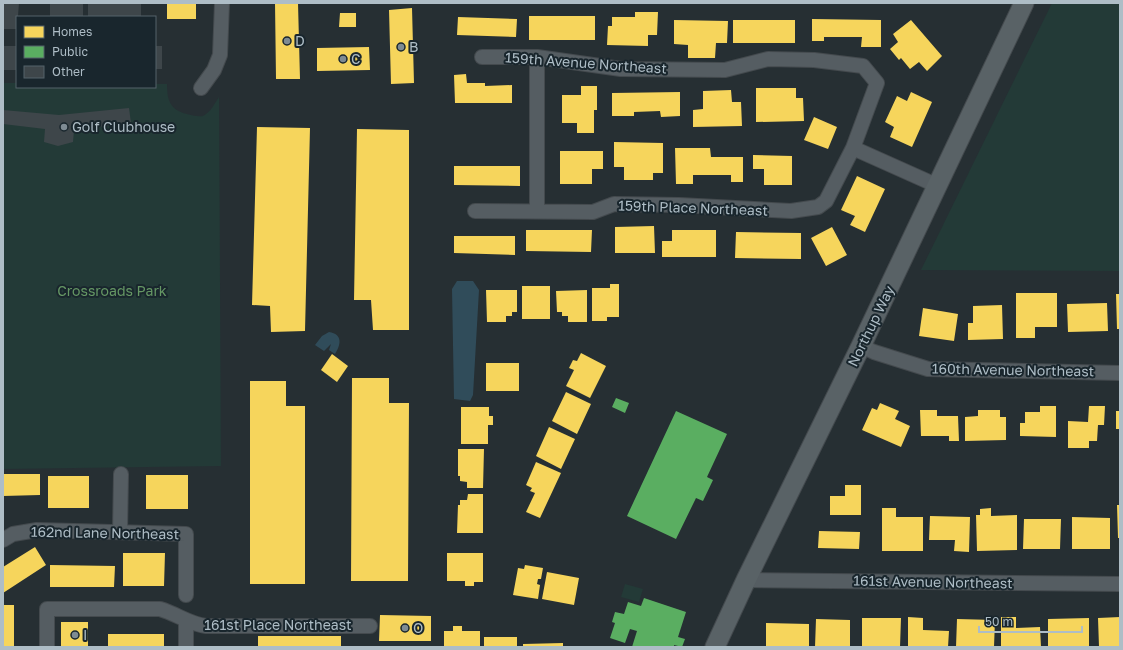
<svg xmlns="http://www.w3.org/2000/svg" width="1123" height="650" font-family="'Golos Text',sans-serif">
	<rect width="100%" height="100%" fill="#262f33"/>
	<path fill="#233a37" d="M1052 3H1120V271L921 270Z
		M3 83H17V87H155V84H167C167 100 170 110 187 114 191 115 198 117 203 116 210 113 215 103 219 97L221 466 3 469Z
		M625 584 643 589 639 602 621 597Z"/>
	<path fill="#304c5a" d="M457 281H473L479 290 473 395 470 401 454 399 452 289Z
		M329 332C343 334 341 345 335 354L329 350 331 344 324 351 315 345 322 336Z"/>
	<path fill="#f6d55c" d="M167 3H196V19H167Z
		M275 3H298L300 79H276Z
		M412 8 414 83 391 84 389 10Z
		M635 12H658L657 35H648V46L607 45 608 26H612V17H635Z
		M340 13H356V27H339Z
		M529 16H595V40H529Z
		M458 17 517 19 516 37 457 35Z
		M812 19 881 20V47H861L862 37H824V41H812Z
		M674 20 728 21 727 43H716L715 58H688V45L674 44Z
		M733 20H795V43H733Z
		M911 20 942 56 927 71 919 62 910 69 901 58 899 60 890 49 898 42 893 34Z
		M369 47 370 70 317 71V48Z
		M466 74 467 83H485V86L512 85V103H455L454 75Z
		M581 86H597V110H594V133H577V123H562V95H581Z
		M756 88H796V98H803L804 121 756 122Z
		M731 90 732 102H741L742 126 693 127V110L703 109V91Z
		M680 92V116L661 117 660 111 634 112V116H612V93Z
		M911 92 932 102 912 147 890 137 894 127 885 122 897 96 907 101Z
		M814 117 837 127 828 149 804 140Z
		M257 127 310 128 305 331 271 332 270 306 252 305Z
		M357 129 409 130V330H373L371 300H354Z
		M614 142 663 143V173H653V180H624V167H614Z
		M675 148H710L711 157H743V182H731V175H693V184H676Z
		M560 151H603V169H592V184H560Z
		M753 155 792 156V185H764V169H753Z
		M454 166H520V186L454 185Z
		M857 176 885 189 865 232 850 225 855 216 841 210Z
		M654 226 655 253H615V227Z
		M832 227 847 255 826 266 811 238Z
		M526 230H592L591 252 526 251Z
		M672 230H716V257H662V241H672Z
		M736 232 801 233V259L735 258Z
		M454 236H515V255L454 253Z
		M610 284H619V317H607V321H592V288H610Z
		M522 286H550V319H522Z
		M486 290H517V312H512V316H506V322H487Z
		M587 290V322H568V316H562V312H557L556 291Z
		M1016 293H1057V327H1035V338H1016Z
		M1116 294H1120V329H1117Z
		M1107 303 1108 331 1068 332 1067 304Z
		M1002 305 1003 339 968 340V323H973V306Z
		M923 308 958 314 954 341 919 336Z
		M581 353 606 366 590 398 566 386 574 370 569 368 573 360 577 361Z
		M332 354 348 366 337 382 321 370Z
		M486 363H519V391H486Z
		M352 378H389V403H409L408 581H351Z
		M250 381H286V406H305V584H250Z
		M566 392 591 404 577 434 552 421Z
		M880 403 899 411 895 419 910 426 901 447 862 430 872 408 877 410Z
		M1040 406H1056V437L1020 436V423H1025V412H1040Z
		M1089 406H1105L1104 425H1098L1097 441H1089V448H1068V421L1088 422Z
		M461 407H489V416H493V425H488V444H461Z
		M920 410H937V416H958L959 441H949V436H921Z
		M978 410H1000V417H1006V440L965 441V417L978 416Z
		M1116 411H1120V429H1116Z
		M549 427 575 439 561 469 536 456Z
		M458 449H484L483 488H467V482L460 481V476H458Z
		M536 462 561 473 540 518 526 512 535 493 530 491 532 488 526 485Z
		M3 474H40V495L3 496Z
		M146 475H188V509H146Z
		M48 476H89V508H48Z
		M845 485H861V515H830V496H845Z
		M468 494H483V533H457L458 505H460V500H467Z
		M1117 505H1120V538H1118Z
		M882 508H896V517H923V551H882Z
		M991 508V516L1017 515V550L977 551 976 515H980V509Z
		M930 516 970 517 969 552 954 551 955 540H929Z
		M1072 517 1110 518V549H1072Z
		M1024 519H1061L1060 549H1023Z
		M819 531 860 532 859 549 818 548Z
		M35 547 46 565 3 593V567Z
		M123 553H165L164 586H123Z
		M447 553H483V582H474V586H465V581H447Z
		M50 565 115 566 114 587H50Z
		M525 565 543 568 541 579H538L537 584 540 585 538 599 513 595 518 568 524 569Z
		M547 572 579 578 574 605 542 599Z
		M3 605H14V647H3Z
		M380 615 431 616V641H379Z
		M908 617 923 618V630L949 631 948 647H908Z
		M1001 617H1016V628L1040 627 1041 647H1001Z
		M1120 617V647H1099L1098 618Z
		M862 618H901L900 647H862Z
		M1089 618V647H1048V619Z
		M816 619 850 620V647H815Z
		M957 619 995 620 994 647H956Z
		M61 622H88V647H61Z
		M766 623 809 624V647H766Z
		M453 626H462V631H480V647H444V631H453Z
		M108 634H164V647H108Z
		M258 636H341V647H258Z
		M484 637H517V647H484Z
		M563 643V647H523V644Z"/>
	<path fill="#5aae61" d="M616 398 629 403 625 413 612 407Z
		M676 411 727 434 707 477 713 480 703 501 696 498 676 539 627 516Z
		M644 598 686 612 678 637 685 639 682 647 674 645V647H632L637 631 630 629 625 643 610 638 615 623 612 622 615 612 624 614 628 602 641 606Z"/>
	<path fill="#3e464a" d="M3 3H19L17 29H3Z
		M50 3H83V17H50Z
		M88 3H141V17H88Z
		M3 46H17V70H3Z
		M155 46H162V69H155Z
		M129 108 131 123 74 130 73 142 58 146 44 142 45 129 3 124V110L59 115Z"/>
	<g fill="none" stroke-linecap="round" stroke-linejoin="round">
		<g stroke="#444a4e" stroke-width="16">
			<path id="street" d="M537 57V211
				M201 88 214 70 220 55 222 3
				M853 148 938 186
				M475 211 593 212 614 204 679 205 791 211 818 207 826 201 853 148 877 83 863 66 814 60 768 59 725 70 621 69 537 57H482
				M861 346 874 352 928 369 1120 373
				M120 532 121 474
				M3 540 13 534 37 530 186 534V595
				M746 580 1120 584
				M186 621V647
				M47 647V609H160C177 614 189 624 206 626H370"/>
		</g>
		<g stroke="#444a4e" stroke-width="21">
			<path id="secondary" d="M715 647 746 580 861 346 1024 3"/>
		</g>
		<use href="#street" stroke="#555d62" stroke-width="14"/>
		<use href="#secondary" stroke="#596266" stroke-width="19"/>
	</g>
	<g fill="#7e8b93" stroke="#19262d" stroke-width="1.5">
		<circle cx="287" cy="41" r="4"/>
		<circle cx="401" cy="47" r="4"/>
		<circle cx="343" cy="59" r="4"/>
		<circle cx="64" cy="127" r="4"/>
		<circle cx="405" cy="628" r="4"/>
		<circle cx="75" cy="635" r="4"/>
	</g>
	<g text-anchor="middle" stroke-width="4" stroke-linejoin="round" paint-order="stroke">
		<g font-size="14" fill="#aebdc6" stroke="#19262d" text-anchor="start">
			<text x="295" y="46">D</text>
			<text x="409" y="52">B</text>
			<text x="351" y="64">C</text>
			<text x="72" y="132">Golf Clubhouse</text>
			<text x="413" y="633">O</text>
			<text x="83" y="640">I</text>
		</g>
		<g font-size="14" fill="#aebdc6" stroke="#19262d">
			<text transform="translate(586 63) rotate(4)" y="5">159th Avenue Northeast</text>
			<text transform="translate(693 208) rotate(2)" y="5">159th Place Northeast</text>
			<text transform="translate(871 326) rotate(-64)" y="5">Northup Way</text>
			<text transform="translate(1013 370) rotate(1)" y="5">160th Avenue Northeast</text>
			<text transform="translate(105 533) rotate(1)" y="5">162nd Lane Northeast</text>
			<text transform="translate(933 582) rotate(1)" y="5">161st Avenue Northeast</text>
			<text x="278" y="630">161st Place Northeast</text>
		</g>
		<g font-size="14" fill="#659764" stroke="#19262d">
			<text x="112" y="296">Crossroads Park</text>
		</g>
	</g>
	<rect width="1123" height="650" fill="none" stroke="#aebdc6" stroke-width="8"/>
	<rect x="16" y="16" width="140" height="72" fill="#19262d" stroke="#55626a"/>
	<rect x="24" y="26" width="20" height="12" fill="#f6d55c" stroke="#55626a"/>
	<text x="52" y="36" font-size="12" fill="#aebdc6">Homes</text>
	<rect x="24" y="46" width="20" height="12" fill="#5aae61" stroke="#55626a"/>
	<text x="52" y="56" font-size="12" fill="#aebdc6">Public</text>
	<rect x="24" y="66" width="20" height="12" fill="#3e464a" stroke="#55626a"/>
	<text x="52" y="76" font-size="12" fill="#aebdc6">Other</text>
	<path d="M979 626v6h103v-6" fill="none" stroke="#aebdc6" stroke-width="2"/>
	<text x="985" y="626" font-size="12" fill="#aebdc6" stroke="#19262d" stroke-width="3" paint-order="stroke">50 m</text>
</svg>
